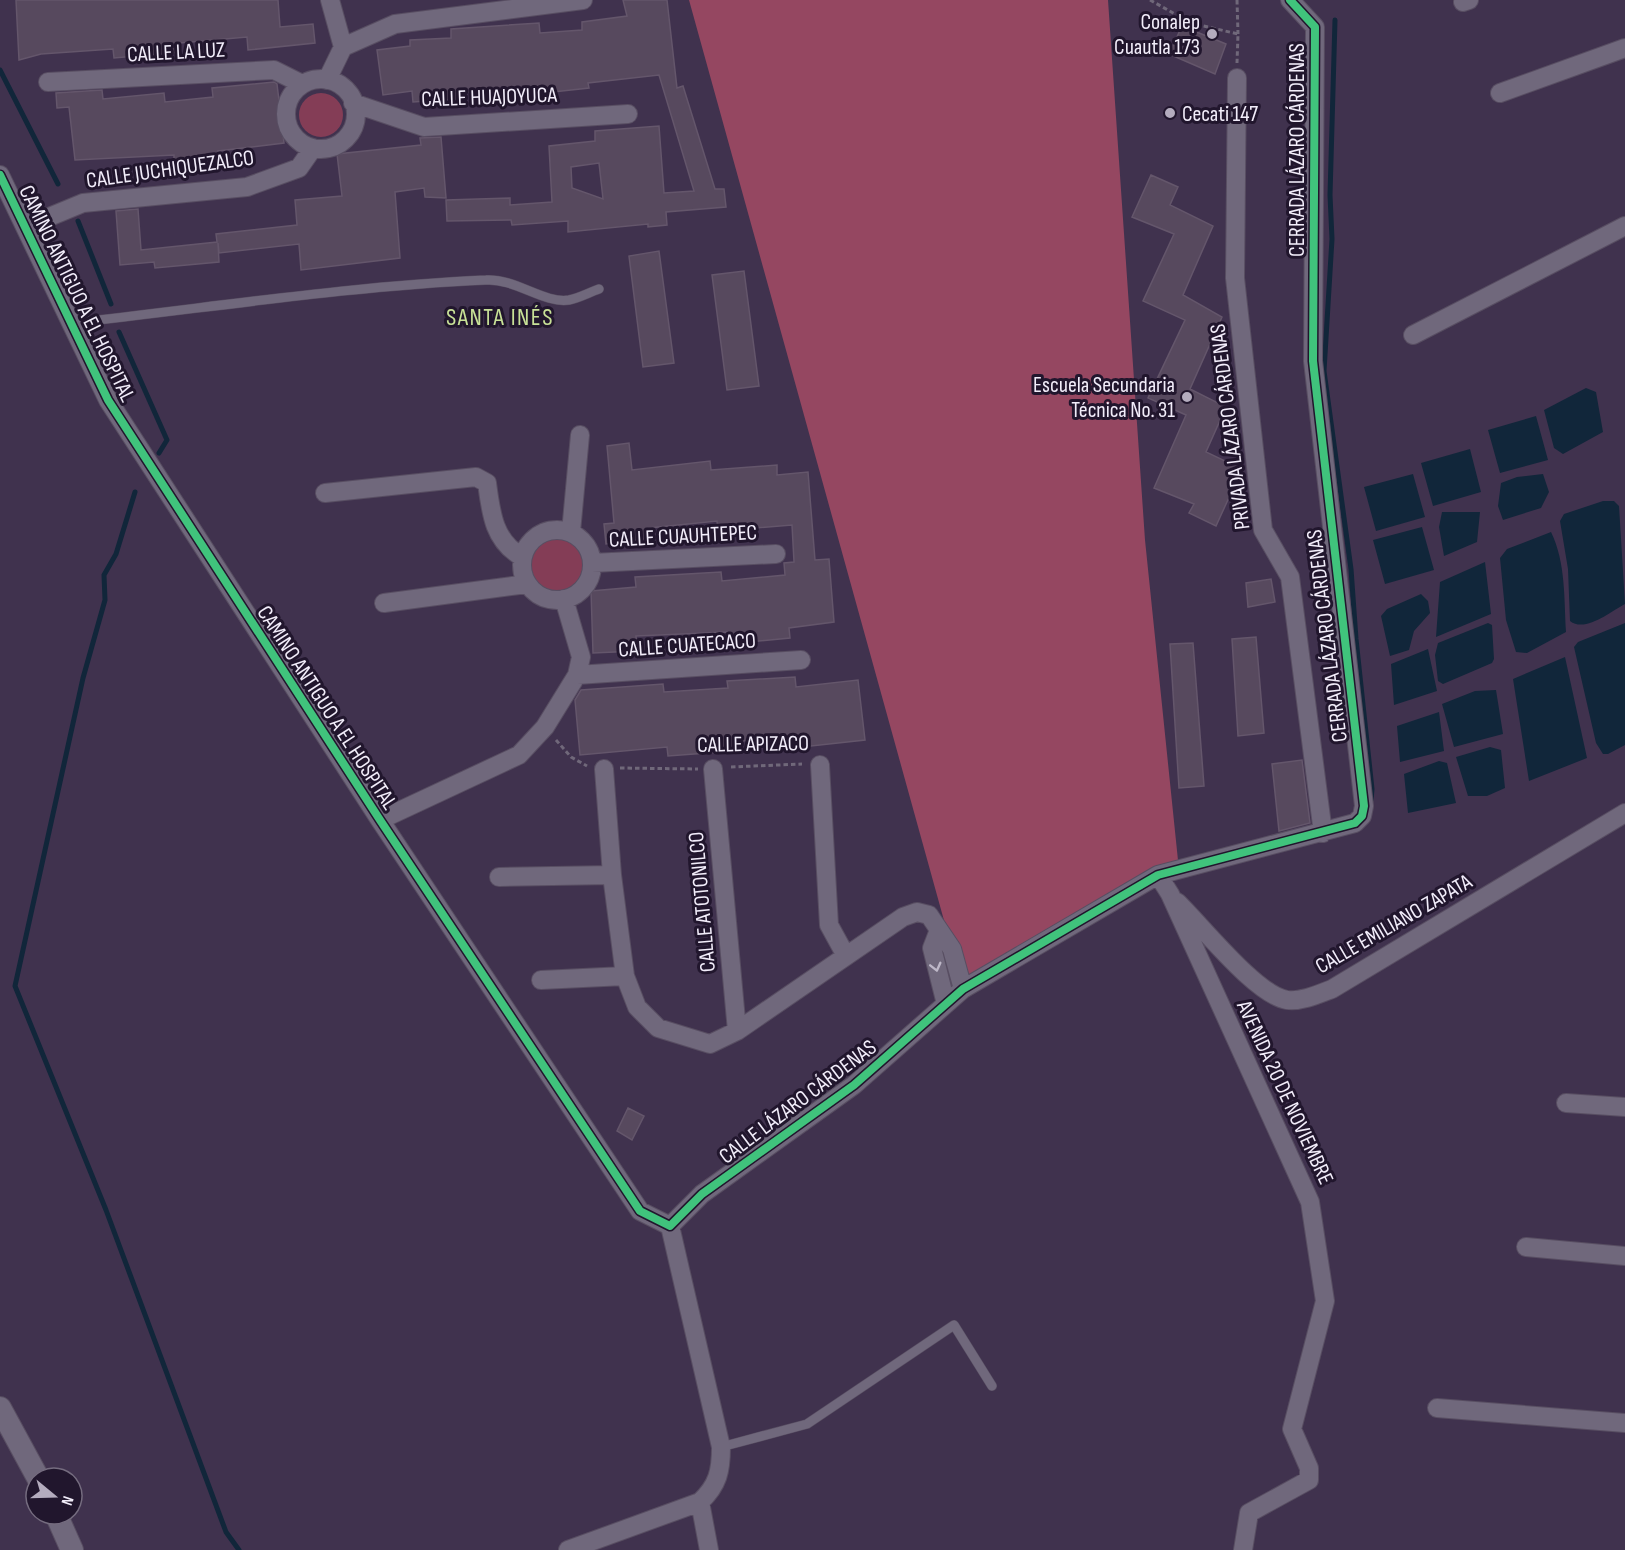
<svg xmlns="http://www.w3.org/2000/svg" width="1625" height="1550" font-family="'Sofia Sans Condensed',sans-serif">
	<rect width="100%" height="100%" fill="#40324e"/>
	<path fill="#843d56" d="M299 115a22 22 0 1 1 44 0a22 22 0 1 1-44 0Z
		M529 564a27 27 0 1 1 54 0a27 27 0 1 1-54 0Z"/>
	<path fill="#954761" d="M689 0H1108L1145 540 1179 870 963 989Z"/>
	<path fill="#11263a" d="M1586 388 1596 392 1603 432 1563 454 1554 448 1544 410Z
		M1536 416 1548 460 1500 473 1488 430Z
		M1470 449 1481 492 1433 506 1421 463Z
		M1413 474 1425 517 1376 531 1364 487Z
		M1543 474 1549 492 1541 508 1503 520 1498 506 1501 483 1517 477Z
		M1603 501H1614L1619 506 1625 604C1610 612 1585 633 1570 621L1568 569 1560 521 1564 514Z
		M1442 512H1480L1477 542 1444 556 1439 527Z
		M1422 527 1434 570 1385 584 1373 540Z
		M1551 532C1566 563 1564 599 1566 632L1527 653 1516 652 1506 620 1500 558 1507 549Z
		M1485 562 1491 614 1436 637 1440 582Z
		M1421 594 1428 601 1430 613 1414 631 1409 650 1390 656 1381 616 1387 609Z
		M1488 623 1492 625 1494 659 1492 663 1443 684 1438 681 1435 655 1438 643Z
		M1625 623V745L1608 754H1603L1596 743 1574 647 1578 642Z
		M1428 649 1437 691 1394 705 1391 664Z
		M1565 657 1587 758 1529 781 1513 679Z
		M1496 690 1503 734 1454 747 1442 704 1475 691Z
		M1439 712 1444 751 1400 762 1397 726Z
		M1490 747 1501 750 1505 788 1487 796H1468L1456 757Z
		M1439 761 1447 763 1456 803 1408 813 1404 774Z"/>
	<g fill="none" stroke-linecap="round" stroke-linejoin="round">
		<path stroke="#11263a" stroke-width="5" d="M1335 20 1330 195 1332 239 1324 371 1351 569 1356 639 1372 789 1371 800
			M0 70 58 184
			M78 221 111 304
			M119 332 167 440 159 453
			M135 492 116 554 104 575 105 600 83 678 15 986 106 1210 226 1532 239 1550"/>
	</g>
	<path fill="#57495e" stroke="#64566b" stroke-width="1.5" fill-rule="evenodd" d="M16 0H278L280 27 313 24 315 43 248 50 247 37 180 43 181 52 114 58 113 49 41 54 19 60Z
		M623 0H667L677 88 683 86 715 189H724L726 207 666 212 667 225 648 227V224L568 232V221L512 225 511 220 447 221 446 200 510 198V205L552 202 549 146 595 141V131L659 126 664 193 694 191 659 75 588 83 589 88 544 93 543 86 456 93V99L413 102 412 91 383 95 377 50 410 46V40L451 38V29L539 23 540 33 582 30V22L627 16ZM599 163 603 199 572 188 571 167Z
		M1182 26 1226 44 1215 74 1169 54Z
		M274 82 277 84 284 143 218 151 219 154 174 160V155L75 160 69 107 57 108 56 93 102 90 103 99 164 93 165 102 213 97 212 88Z
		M441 137 446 198 425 197 424 188 395 192 400 258 301 270 299 244 219 253 218 243 219 262 155 268 154 262 120 265 116 211 138 209 141 250 217 242 216 234 297 225 295 200 342 196 337 154 421 145 420 138Z
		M1151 175 1178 187 1170 205 1213 226 1183 295 1222 317 1190 389 1226 407 1206 452 1242 469 1216 526 1189 513 1194 504 1154 488 1186 415 1148 398 1185 320 1143 301 1174 234 1132 217Z
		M659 251 674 363 643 367 629 256Z
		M744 271 759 386 727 390 712 275Z
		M629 443 632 470 710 461 711 470 777 465V475L808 472 815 560 829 559 834 622 789 628 790 638 728 644 727 632 636 636 637 651 593 653 591 591 636 587 635 577 721 572 722 581 785 575 784 563 794 562 792 525 718 531 717 521 649 528 650 538 606 544 604 524 614 523 607 446Z
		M1271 579 1275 602 1248 607 1246 583Z
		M1256 637 1264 733 1238 736 1232 639Z
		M1193 643 1204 786 1179 788 1170 644Z
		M795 677 796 687 858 680 865 740 802 747 800 735 733 742 734 751 668 756 667 747 580 755 575 700 581 690 663 684 664 692 728 688 727 681Z
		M1302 760 1310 823 1279 831 1272 764Z
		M628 1108 644 1116 632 1140 617 1131Z"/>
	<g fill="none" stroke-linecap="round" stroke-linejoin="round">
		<g stroke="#584e62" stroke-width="10">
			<path id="service" d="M71 323C209 308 348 286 486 280 515 278 544 304 569 300 579 298 590 292 599 289
				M721 1447 807 1424 954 1325 992 1386"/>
		</g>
		<g stroke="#584e62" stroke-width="20">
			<path id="minor" d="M1463 2 1469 0
				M343 47 395 24 583 0
				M1237 78 1235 278 1263 530 1290 577 1323 833
				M286 114a35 35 0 1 1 70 0a35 35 0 1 1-70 0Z
				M327 80 343 47 330 0
				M48 82 274 70 302 84
				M1500 93 1625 48
				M353 103 424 127 628 114
				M0 175 108 400 380 820 640 1211 670 1226
				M25 227 83 203 247 187 299 168 313 148
				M1413 335 1625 226
				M325 493 476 477 487 483C491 514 494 541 522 557
				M522 565a35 35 0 1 1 70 0a35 35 0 1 1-70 0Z
				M571 532 580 435
				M592 563 776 554
				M384 603 527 584
				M577 675 801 660
				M820 765 829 925 846 956
				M604 769 612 875 625 976 637 1007 658 1028 710 1044 737 1031 903 917 917 912 929 915 952 949 963 989
				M713 769 737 1031
				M380 820 519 755 545 727 577 675 581 657 564 599
				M1158 875 1170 894 1310 1202 1325 1301 1292 1429 1309 1468V1480L1249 1513 1243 1550
				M499 877 612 875
				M1177 902C1202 926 1256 995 1287 1000 1301 1002 1319 994 1332 989L1625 813
				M939 930 932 948 946 1004
				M541 980 625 976
				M1566 1103 1625 1107
				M670 1226 702 1194 854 1085 963 989 1158 875 1355 823 1362 816 1364 806 1313 361 1315 27 1290 0
				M1526 1247 1625 1256
				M1437 1408 1625 1423
				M700 1502 709 1550
				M568 1550 700 1502C718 1485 721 1471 721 1447L670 1226"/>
		</g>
		<g stroke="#584e62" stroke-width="24">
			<path id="tertiary" d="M0 1408 38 1478
				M56 1514 72 1550"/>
		</g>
		<path stroke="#70687a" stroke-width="3" stroke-dasharray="4.5 3" stroke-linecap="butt" d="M1150 0 1191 23 1238 34 1237 63
			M1237 0 1238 34
			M556 740 571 757 587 766
			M731 767 802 764
			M620 768 698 769"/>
		<use href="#service" stroke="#70687c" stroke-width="9"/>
		<use href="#minor" stroke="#70687c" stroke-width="18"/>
		<use href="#tertiary" stroke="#70687c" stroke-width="22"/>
		<g stroke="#21162d" stroke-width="11">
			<path id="cycleway" d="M0 175 108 400 380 820 640 1211 670 1226 702 1194 854 1085 963 989 1158 875 1355 823 1362 816 1364 806 1313 361 1315 27 1290 0"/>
		</g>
		<use href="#cycleway" stroke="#40c37c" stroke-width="8"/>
	</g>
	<defs><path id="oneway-chevron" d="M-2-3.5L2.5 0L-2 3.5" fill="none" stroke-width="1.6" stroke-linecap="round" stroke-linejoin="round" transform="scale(1.5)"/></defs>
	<use stroke="#beb8c8" href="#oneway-chevron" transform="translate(936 967) rotate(76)"/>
	<g fill="#b4acbe" stroke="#21162d" stroke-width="2">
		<circle cx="1212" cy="34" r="6"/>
		<circle cx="1170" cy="113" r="6"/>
		<circle cx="1187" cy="397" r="6"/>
	</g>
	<g text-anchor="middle" stroke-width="6" stroke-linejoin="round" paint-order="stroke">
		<g font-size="22" fill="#f2edfa" stroke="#21162d" text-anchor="end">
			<text x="1200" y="29">Conalep<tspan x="1200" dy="25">Cuautla 173</tspan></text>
			<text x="1182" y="121" text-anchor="start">Cecati 147</text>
			<text x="1175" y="392">Escuela Secundaria<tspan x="1175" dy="25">Técnica No. 31</tspan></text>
		</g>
		<g font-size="22" fill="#f2edfa" stroke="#21162d">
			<text transform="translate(176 51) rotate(-3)" y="8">CALLE LA LUZ</text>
			<text transform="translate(489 96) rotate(-2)" y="8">CALLE HUAJOYUCA</text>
			<text transform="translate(1296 150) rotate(-90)" y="8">CERRADA LÁZARO CÁRDENAS</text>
			<text transform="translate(170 168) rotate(-8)" y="8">CALLE JUCHIQUEZALCO</text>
			<text transform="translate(78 293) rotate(64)" y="8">CAMINO ANTIGUO A EL HOSPITAL</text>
			<text transform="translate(1229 427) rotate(-97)" y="8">PRIVADA LÁZARO CÁRDENAS</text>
			<text transform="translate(683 535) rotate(-3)" y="8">CALLE CUAUHTEPEC</text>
			<text transform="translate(1326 636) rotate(-97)" y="8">CERRADA LÁZARO CÁRDENAS</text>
			<text transform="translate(687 644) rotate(-4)" y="8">CALLE CUATECACO</text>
			<text transform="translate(328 707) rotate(57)" y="8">CAMINO ANTIGUO A EL HOSPITAL</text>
			<text transform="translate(753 743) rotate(-1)" y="8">CALLE APIZACO</text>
			<text transform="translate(701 902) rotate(-95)" y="8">CALLE ATOTONILCO</text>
			<text transform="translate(1393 923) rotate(-30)" y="8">CALLE EMILIANO ZAPATA</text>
			<text transform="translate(1286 1092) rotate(65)" y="8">AVENIDA 20 DE NOVIEMBRE</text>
			<text transform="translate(797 1101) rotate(-37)" y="8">CALLE LÁZARO CÁRDENAS</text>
		</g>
		<g font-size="24" letter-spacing="1.5" fill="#c8e197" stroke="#21162d">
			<text x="500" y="325">SANTA INÉS</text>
		</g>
	</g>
	<g transform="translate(54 1496) rotate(109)"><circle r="28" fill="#21162d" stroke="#756c7f" stroke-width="1.5"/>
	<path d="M0-4.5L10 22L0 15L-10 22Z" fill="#b4acbe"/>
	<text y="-9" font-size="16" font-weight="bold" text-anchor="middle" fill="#f2edfa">N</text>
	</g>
</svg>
